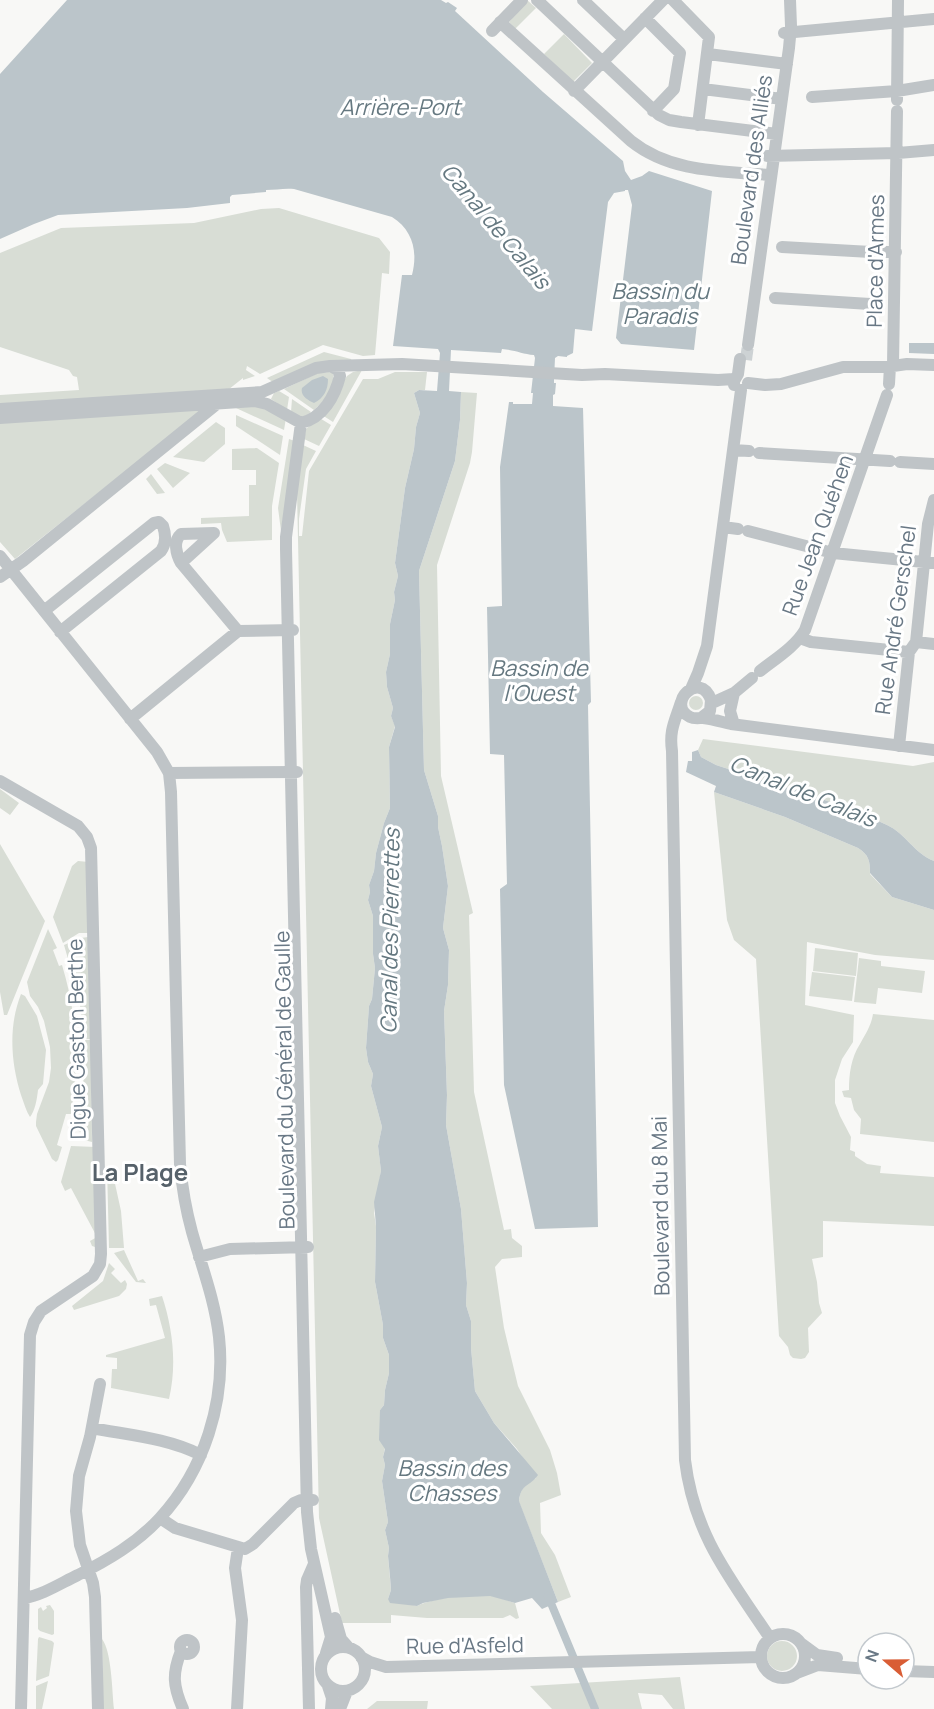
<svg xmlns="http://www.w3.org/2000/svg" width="934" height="1709" font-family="Manrope,sans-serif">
	<rect width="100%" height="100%" fill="#f8f8f6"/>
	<path fill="#d8ddd5" d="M527 0 536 8 515 29 509 22Z
		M564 34 592 63 573 82 544 54Z
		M279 208 379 238 390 252 389 274 382 273 375 355 363 356 323 345 260 374 247 366 246 370 255 376 243 380V378L15 559 0 542V395L79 390 77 377 73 376 69 370 0 347V253L61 228 194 223 261 209Z
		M324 352 351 359 352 362 274 383 267 378Z
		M362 370 333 422 322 415 347 376 353 372Z
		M329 372 333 373C336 386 324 402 314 410L284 389 318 373Z
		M395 372H427L425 390H419L414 393 420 413 416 427 414 449 405 488 395 563 398 576 394 592 395 600 390 624V654L386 672 387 687 393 708 391 716 395 726 389 747 390 808 384 823 376 853 374 871 369 885 370 892 368 900 373 916V954L375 968 372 999 369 1006 366 1048 368 1062 373 1074 371 1086 382 1127 378 1146 381 1171 374 1213 376 1226 375 1282 383 1325V1338L389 1355V1373L385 1390 384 1405 380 1410 385 1448 383 1457 385 1465 382 1481 388 1522 385 1530 389 1548 388 1556 391 1590 388 1599 417 1606C434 1597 473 1594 492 1596 500 1597 508 1601 515 1603L519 1618 516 1619 510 1615 503 1618H427L391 1615V1623H342L319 1518 297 493 303 445 316 451 306 469 299 519V536H302L309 471 363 379H378Z
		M279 391 289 397 287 410 271 399 274 393Z
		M461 392 477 393 472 452 470 463 437 565 441 776 473 913 469 915 474 1092 504 1230 511 1229 512 1238 522 1246V1257L502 1259 495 1267 504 1328 518 1386 550 1450 557 1473 561 1495 540 1503 541 1533 555 1555 571 1597 558 1602 519 1502C520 1488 525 1485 536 1478L517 1449 494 1423 475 1391 471 1348V1321L466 1305 467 1283 461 1209 446 1125 447 1095 444 1011 448 985 449 950 443 928 448 886 442 846 438 827V816L424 770 419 571 455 461 460 420Z
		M292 399 311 412 303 418 291 412Z
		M255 403 286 418 284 430 236 408Z
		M236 415 283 436 280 455 236 426Z
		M318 417 331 425 319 446 304 439 306 429Z
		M216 422 225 428V444L204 462 173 457Z
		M289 439 295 441 281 531 278 508Z
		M257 448 279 463 272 506V540L227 542 222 530 221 523 201 524V518L249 516V485H256V470H232V449Z
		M165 463 190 473 173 488 157 469Z
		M151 474 165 493 157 494 146 479Z
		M689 703a7 7 0 1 1 14 0a7 7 0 1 1-14 0Z
		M703 739 913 766 934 762V861C915 854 905 833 887 825 834 800 772 784 716 765L701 757 698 750Z
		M0 789 19 803 10 815 0 808Z
		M714 792 785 817 858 848C869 855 870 861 870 874L892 897 934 910V960L875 955 807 942 805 1005 854 1015 853 1042 842 1059 835 1080V1103L840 1116 851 1137 850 1150 855 1152V1156L867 1164 881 1166 880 1173 934 1177V1226L823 1221V1257L812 1259 817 1282 819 1303 822 1313 808 1328 809 1352 805 1358 801 1359 793 1358 790 1355 788 1347 779 1336 756 959 734 940 727 920Z
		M0 844 45 921 7 1015H4L0 992Z
		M78 861 89 862 91 933H79L63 943 53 917 72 866Z
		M48 929 57 948 53 950 59 966 62 965C77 1014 80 1064 71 1114H66L57 1145 62 1147 58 1160 56 1162 52 1159 36 1126V1122L37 1114 49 1082 51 1068 50 1047 44 1021 38 1007 30 996 27 982Z
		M88 937 90 1039H84L79 997 64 945 81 938Z
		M815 948 858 953 856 976 813 971Z
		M859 958 881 961V966L925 971 922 993 878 988 876 1004 854 1002Z
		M812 972 855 977 852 1001 809 996Z
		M21 994 25 996 37 1016 46 1050 43 1084 38 1090C37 1099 35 1111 30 1117 26 1111 24 1103 21 1095 11 1063 8 1027 21 994Z
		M873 1014 934 1020V1142L860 1134 861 1119 854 1110 851 1098 844 1097 842 1091 849 1090C849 1074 851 1058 860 1044 866 1033 871 1026 873 1014Z
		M85 1040H91L92 1142 84 1140 85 1133 75 1130C83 1101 85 1071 85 1040Z
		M71 1146 96 1147 98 1248 92 1246 90 1241 97 1237 71 1188 65 1191 61 1182Z
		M107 1166 112 1170 121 1211 124 1248H109Z
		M124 1250 138 1281 143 1279 146 1283 136 1282 114 1253Z
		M109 1263 115 1269 111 1273 121 1283 125 1280 127 1284 126 1289 119 1296 74 1310 72 1306 103 1281Z
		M162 1296C173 1329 177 1365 169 1399L111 1388 112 1369H117V1358L106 1357V1355L165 1338 156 1305 150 1306 149 1299Z
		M50 1605 54 1611V1634L52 1635 40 1631 38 1629V1609L41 1607 43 1611 47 1608 46 1606Z
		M39 1637 52 1641 54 1643 49 1676 36 1681 38 1639Z
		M102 1639C112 1652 112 1692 114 1709H103Z
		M767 1656a15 15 0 1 1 30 0a15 15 0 1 1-30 0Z
		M680 1677 685 1709H673L662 1695 638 1693 642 1709H552L530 1686Z
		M48 1681 42 1709H36V1686Z
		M377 1701H428L427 1709H367Z"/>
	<path fill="#bbc5ca" d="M67 0H441L446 3 448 2 457 8 455 11 543 92 623 161 625 171 631 180 642 176 649 171 712 191 694 350 621 344 616 338 632 205 628 190H625V191L614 193 608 202 592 331 575 329 573 353 567 356V357L558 356 555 358 554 380V383H556L555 394 553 395V406L583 408 591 702 588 705 598 1227 535 1229 504 1085 500 889 507 884 504 755 490 754 487 607 502 606 500 467 509 402H513V404H532L533 393H531L535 358 534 355C522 354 515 350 502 349L501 353 451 350 449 391 461 392 460 420 455 461 419 571 424 770 438 816V827L442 846 448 886 443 928 449 950 448 985 444 1011 447 1095 446 1125 461 1209 467 1283 466 1305 471 1321V1348L475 1391 494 1423 538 1475C530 1487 521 1483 519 1501L558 1602 542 1609 532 1598 515 1603 490 1596 448 1598 423 1603 417 1606 390 1603 388 1599 391 1590 390 1577 388 1556 389 1548 385 1530 388 1522 382 1481 385 1465 383 1457 385 1449 379 1440 380 1410 384 1405 385 1390 389 1373V1355L383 1338V1325L375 1282 376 1226 374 1202 381 1171 378 1146 382 1127 371 1086 373 1074 368 1062 366 1048 369 1006 372 999 375 968 373 954V916L368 900 370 892 369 885 374 871 376 853 384 823 390 808 389 747 395 727 391 716 393 708 387 687 386 672 390 654V624L395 600 394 592 398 576 395 563 405 488 414 449 416 427 420 413 414 393 419 390 437 391 440 353 438 349 393 346 402 275H412C418 252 413 230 392 217L294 189C284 188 276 190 266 190V192L232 195 230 197V203L187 208 58 215 34 224 0 239V74Z
		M909 343H934V354L909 353Z
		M323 376 328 379C328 390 324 398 314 403 308 400 300 396 302 388L312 380Z
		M698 750 701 757 716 765C772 784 834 800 887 825 905 833 915 854 934 861V910L892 897 870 873C870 861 869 855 858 848L785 817 714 792 716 786 686 772 688 761H692V752Z"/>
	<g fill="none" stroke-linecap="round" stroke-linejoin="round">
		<path stroke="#bbc5ca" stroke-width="8" d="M548 1596 595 1709"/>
		<path stroke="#cdd2d4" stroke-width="12" stroke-dasharray="12 6" stroke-linecap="butt" d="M746 360 748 345"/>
		<path stroke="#bfc4c7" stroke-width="12" d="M537 0 659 115 669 120 681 122 777 134
			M583 0 624 39
			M673 0 709 37 698 125
			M645 18 680 53 674 89 653 111
			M500 22 631 141C671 173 722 171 770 175
			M492 31 522 0
			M784 33 934 19
			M708 54 787 64
			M703 89 782 99
			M574 91 663 0
			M812 97 897 91 934 85
			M897 100 898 0
			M767 156 898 153 934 150
			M782 247 871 252
			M882 252H896
			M775 298 870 304
			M748 345 789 48 791 26 790 0
			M893 365 897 111
			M748 383 765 385 781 384 843 367H886L907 364 934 365
			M889 384 890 366
			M734 385V381L738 374 740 359
			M0 409 262 392 316 368 330 366 402 364 582 375 605 374 718 380 734 379
			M0 418 255 401 267 404 301 423C323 418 335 396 340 376L338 370 330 366
			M301 423 286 537V549L307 1512 311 1549 331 1637 326 1653
			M733 450 749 451
			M759 453 890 461
			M900 462 934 464
			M723 527 738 529
			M748 531 833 553 934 563
			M0 556 157 752 169 773 171 792 180 1164C182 1187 186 1210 192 1232 202 1267 215 1301 219 1337 226 1402 204 1470 160 1518 137 1543 108 1560 78 1575 61 1583 43 1595 24 1598
			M181 563 214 533 181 534C173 541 176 554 181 563L238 631
			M0 577 23 561 218 403
			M44 611 154 523 159 522 163 526C166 535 166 544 161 551L60 632
			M800 638 811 642 909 652
			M916 642 934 644
			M760 671C775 659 795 647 805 630L887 395
			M691 689 698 673 707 646 741 390
			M681 702C675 721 669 730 672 751L685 1460C694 1535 730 1578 770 1638
			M712 703 734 693 752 678
			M701 718 710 711 711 700C700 669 665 704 690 717 694 719 699 718 703 718 713 719 722 722 731 724L934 750
			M130 719 238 631 293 630
			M733 721 730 711 734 693
			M899 746 909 652 916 642 928 524 934 500
			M169 773 297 772
			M0 781 78 826 87 837 91 848 101 1254 100 1264 93 1276 41 1311 34 1322 30 1335 21 1709
			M199 1257 230 1249 308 1247
			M92 1428C128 1435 168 1438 201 1455
			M160 1518 175 1528 245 1549 253 1544 294 1503 301 1500H313
			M335 1618 341 1639 348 1647
			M761 1656a22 22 0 1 1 44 0a22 22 0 1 1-44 0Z
			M180 1647a7 7 0 1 1 14 0a7 7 0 1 1-14 0Z
			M802 1644 817 1655 837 1658
			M321 1669a22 22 0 1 1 44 0a22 22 0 1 1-44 0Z
			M181 1651C172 1674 173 1686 183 1709
			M361 1657 370 1662 386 1667 761 1657
			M904 1671 934 1672
			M797 1673 818 1665 868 1669
			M328 1686 332 1698 331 1709
			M98 1709 95 1597 93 1583 80 1545 76 1511 79 1476 90 1437 100 1384
			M237 1709 242 1620 235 1568 238 1548
			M309 1709 306 1587 307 1580 314 1564
			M340 1709 347 1691"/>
	</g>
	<g text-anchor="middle" stroke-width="6" stroke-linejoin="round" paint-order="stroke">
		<g font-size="21" fill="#697885" stroke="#fff">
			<text transform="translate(752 170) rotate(-82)" y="7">Boulevard des Alliés</text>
			<text transform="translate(876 261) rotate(-89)" y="7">Place d'Armes</text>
			<text transform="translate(818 535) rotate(-70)" y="7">Rue Jean Quéhen</text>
			<text transform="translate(896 620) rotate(-82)" y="7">Rue André Gerschel</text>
			<text transform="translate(77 1039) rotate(-91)" y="7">Digue Gaston Berthe</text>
			<text transform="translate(285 1080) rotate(-91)" y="7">Boulevard du Général de Gaulle</text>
			<text transform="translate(661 1206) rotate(-91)" y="7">Boulevard du 8 Mai</text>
			<text transform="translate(465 1646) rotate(-1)" y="7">Rue d'Asfeld</text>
		</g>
		<g font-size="22" font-style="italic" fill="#657880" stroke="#fff">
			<text x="400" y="115">Arrière-Port</text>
			<text transform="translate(496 226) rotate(50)" y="8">Canal de Calais</text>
			<text x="660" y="299">Bassin du<tspan x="660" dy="25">Paradis</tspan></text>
			<text x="539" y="676">Bassin de<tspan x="539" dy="25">l'Ouest</tspan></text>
			<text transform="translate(803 791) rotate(22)" y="8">Canal de Calais</text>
			<text transform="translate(390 931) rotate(-89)" y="8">Canal des Pierrettes</text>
			<text x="452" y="1476">Bassin des<tspan x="452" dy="25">Chasses</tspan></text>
		</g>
		<g font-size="24" font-weight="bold" fill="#56616a" stroke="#fff">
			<text x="140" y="1181">La Plage</text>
		</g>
	</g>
	<g transform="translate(886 1661) rotate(290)"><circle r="28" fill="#ffffff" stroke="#c3c9ce" stroke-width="1.5"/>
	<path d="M0-4.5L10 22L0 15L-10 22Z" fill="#d95d35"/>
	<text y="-9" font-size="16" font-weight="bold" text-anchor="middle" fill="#697885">N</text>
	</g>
</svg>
